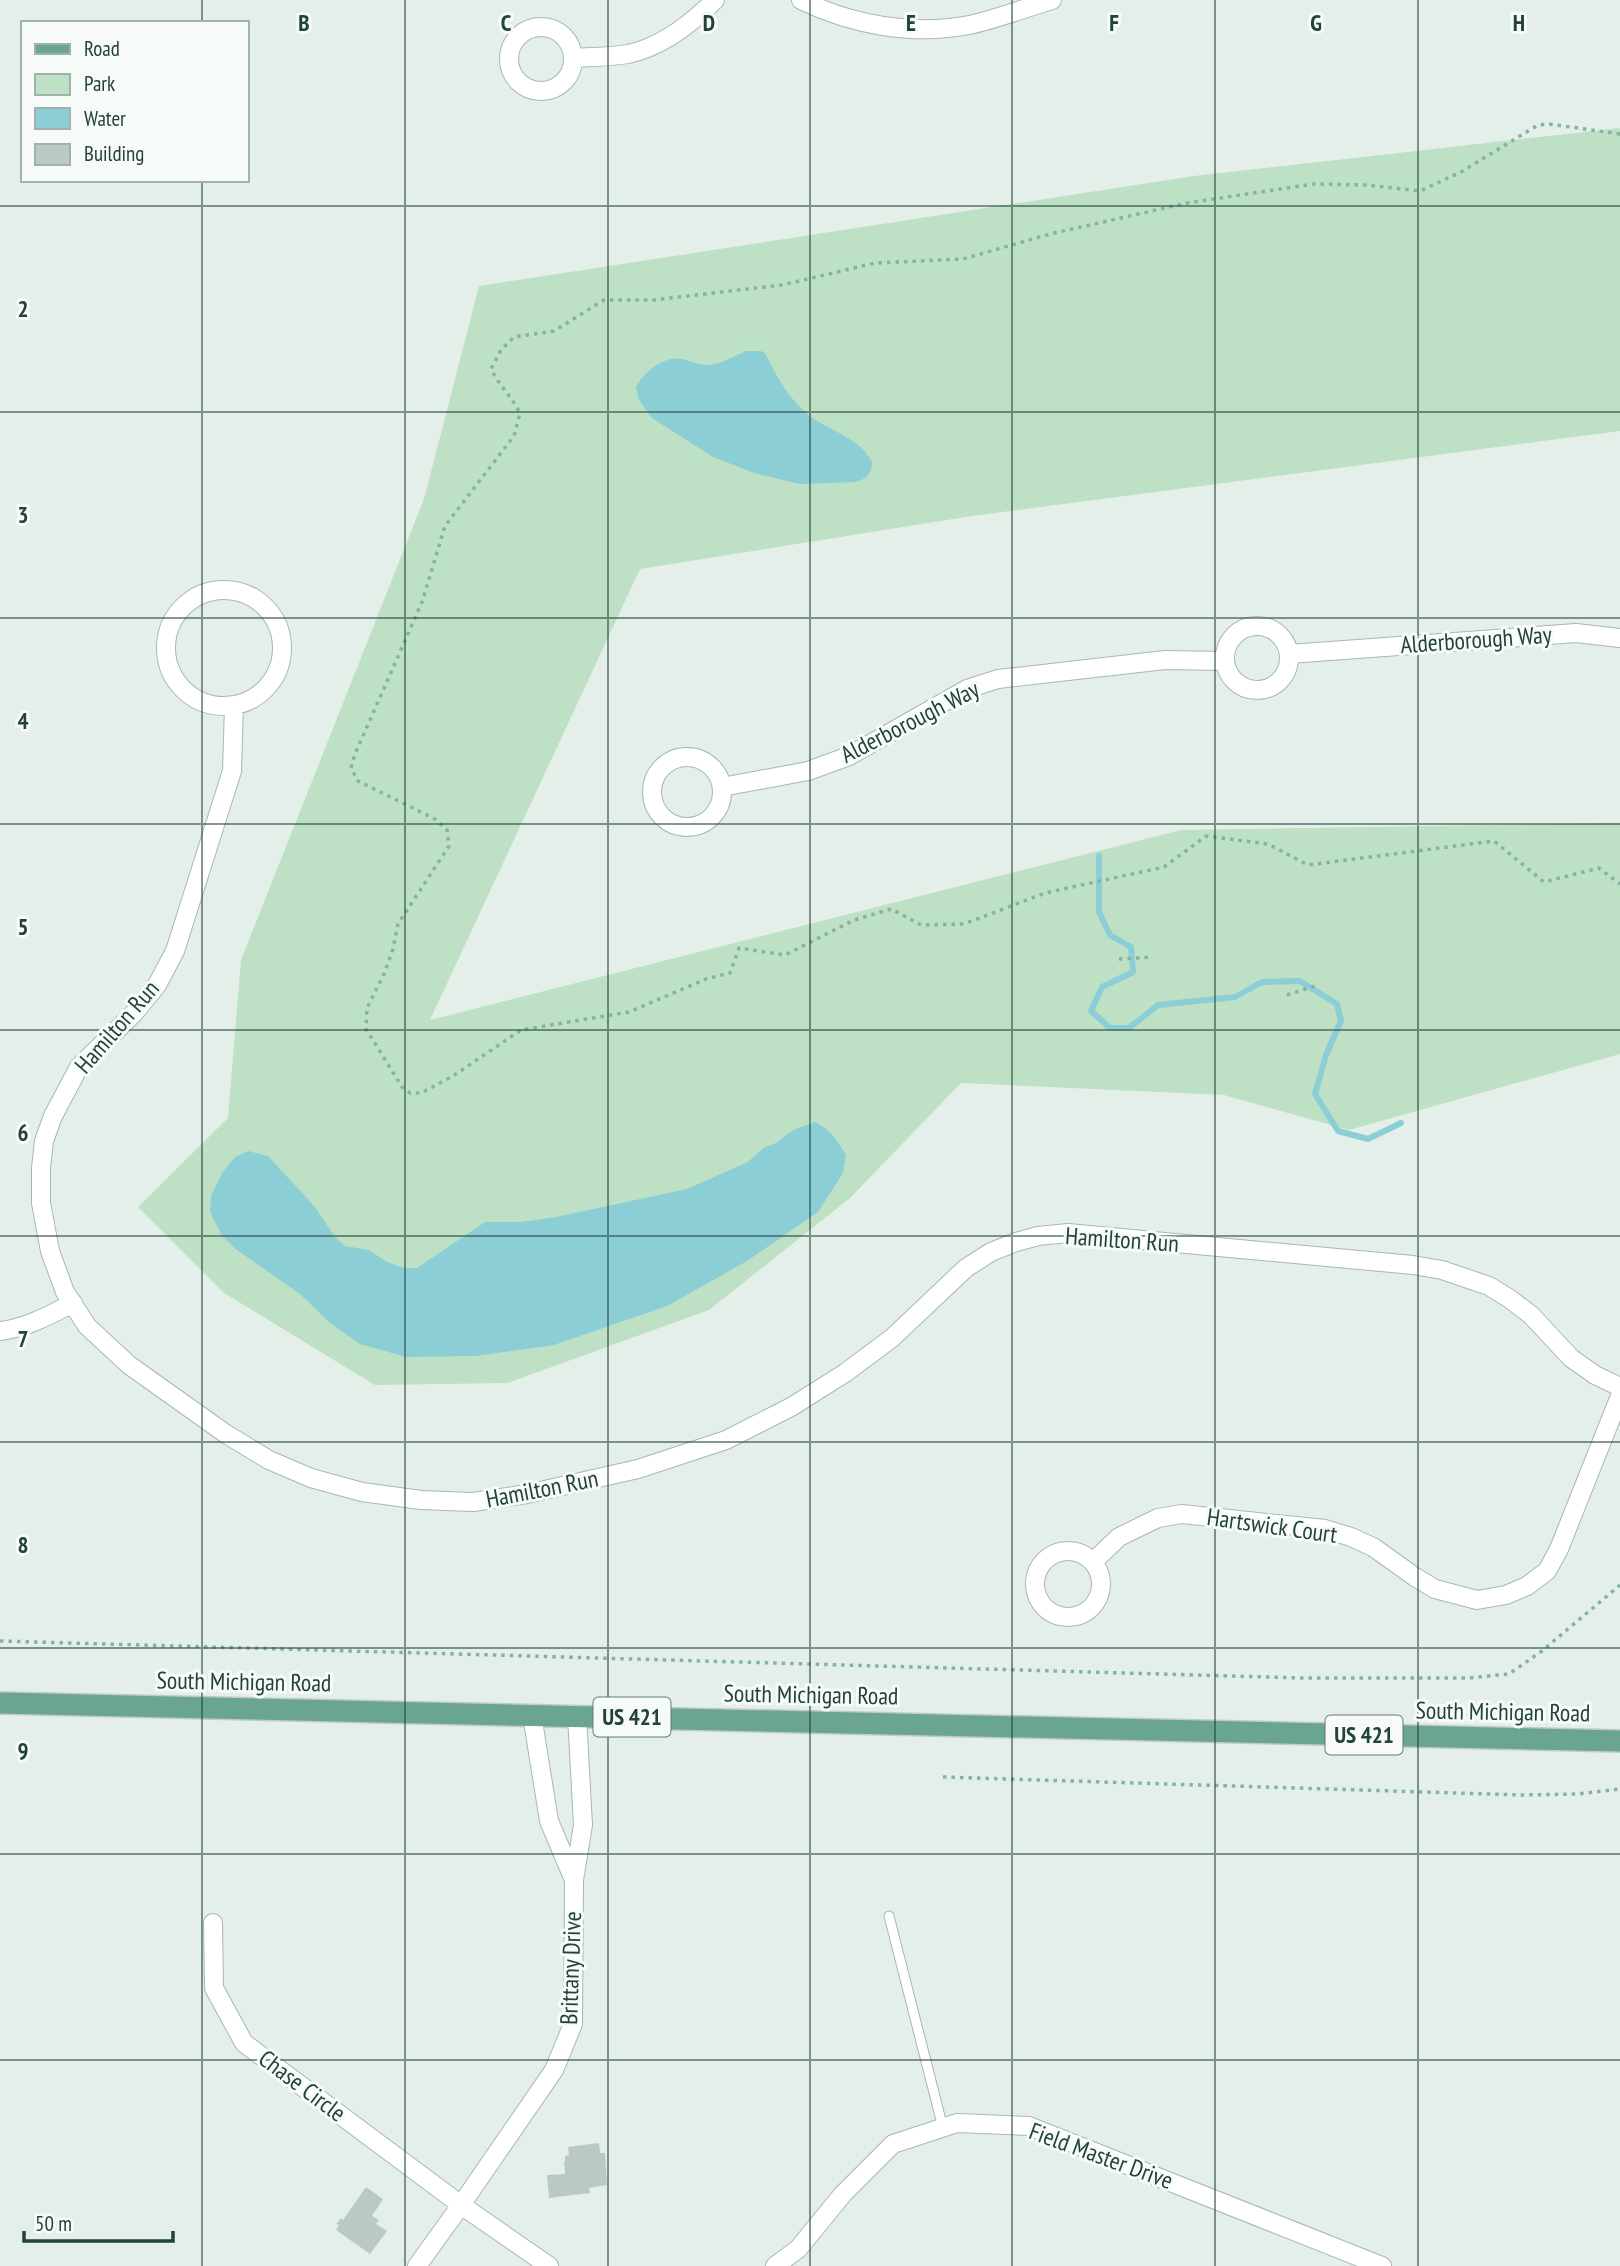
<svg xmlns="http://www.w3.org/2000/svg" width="1620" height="2266" font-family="'PT Sans Narrow',sans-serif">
	<rect width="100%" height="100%" fill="#e5efea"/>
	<path fill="#bee0c5" d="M1620 128V431L972 516 640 569 430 1020 1181 830 1620 823V1054L1349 1130 1224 1095 961 1083 850 1198 709 1310 507 1383 375 1385 224 1293 138 1207 228 1118 241 960 424 499 479 286 1194 176Z"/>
	<path fill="#8cced5" d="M746 351H761L765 353C777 377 789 400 810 416 831 432 859 437 872 462 872 473 866 480 855 482L800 484 754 473 713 457 652 418 639 400 636 387C643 373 664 355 682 359 693 362 703 367 715 364 725 362 736 355 746 351Z
		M815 1122C831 1130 837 1140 846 1155L843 1173 818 1212 747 1261 667 1306 554 1345 475 1356 406 1357 360 1344 330 1323 300 1294 237 1250 222 1236 210 1212 211 1196 222 1173 235 1157 248 1151 268 1156 315 1207 335 1237 345 1246 369 1250 387 1262 404 1268H417L485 1222H521L556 1217 687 1189 748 1162 763 1148 776 1143 793 1130Z"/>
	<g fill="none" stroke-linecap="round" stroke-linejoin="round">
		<path stroke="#8cced5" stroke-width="6" d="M1099 856V912L1110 935 1131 947 1133 972 1102 987 1091 1011 1110 1028H1129L1158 1005 1235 997 1262 982 1300 981 1337 1004 1341 1021 1326 1055 1315 1094 1338 1131 1368 1139 1401 1123"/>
	</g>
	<path fill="#bacac3" d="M599 2143 600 2153H605L607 2185 589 2188 590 2193 549 2198 547 2175 565 2174 564 2162H565V2156L569 2155 568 2147Z
		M366 2187 383 2199 372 2216 379 2220 376 2224 387 2231 370 2254 336 2230 339 2225 336 2224 341 2218 343 2220Z"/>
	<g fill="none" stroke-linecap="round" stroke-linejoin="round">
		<g stroke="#a7b8b1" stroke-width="11">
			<path id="service" d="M889 1916 943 2128"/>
		</g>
		<g stroke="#a7b8b1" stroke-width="20">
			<path id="minor" d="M801 0C852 25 913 36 969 25 997 19 1025 8 1052 0
				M509 59a32 32 0 1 1 64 0a32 32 0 1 1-64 0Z
				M573 58C591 57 610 57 628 54 662 47 691 24 715 0
				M166 648a58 58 0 1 1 116 0a58 58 0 1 1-116 0Z
				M1225 658a32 32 0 1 1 64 0a32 32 0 1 1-64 0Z
				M1289 654 1576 633 1620 638
				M234 706 232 771 175 951 157 985 135 1012 79 1067 53 1116 44 1141 41 1168V1203L50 1251 65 1292 87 1326 129 1365 226 1434 269 1460 311 1478 362 1492 421 1500 473 1502 527 1494 638 1469 726 1440 791 1407 845 1373 892 1338 966 1268 991 1252 1016 1242 1038 1236 1068 1233 1413 1265 1442 1270 1489 1286 1510 1299 1531 1315 1571 1358 1595 1375 1620 1387
				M652 792a35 35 0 1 1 70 0a35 35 0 1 1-70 0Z
				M722 787 808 771 849 756 967 689 998 679 1165 660 1225 661
				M0 1331C26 1328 50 1315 73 1303
				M1035 1584a33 33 0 1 1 66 0a33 33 0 1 1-66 0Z
				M1093 1562 1119 1537 1158 1518 1182 1514 1325 1529 1351 1537 1373 1547 1415 1577 1435 1589 1477 1600 1506 1595 1527 1586 1547 1571 1559 1549 1620 1396
				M574 1880 583 1825 577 1716
				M213 1923 214 1988 244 2043 461 2205 549 2266
				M417 2266 461 2205 554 2070 573 2024 574 1880 549 1821 532 1715
				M775 2266 798 2249 843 2194 893 2144 957 2123 1029 2126 1382 2266"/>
		</g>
		<g stroke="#c1cac7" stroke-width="24">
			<path id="primary" d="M0 1703 1620 1741"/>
		</g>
		<path stroke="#85b3a2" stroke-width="3.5" stroke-dasharray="3.5 5" stroke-linecap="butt" d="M1620 134 1549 124 1538 125 1461 172 1420 191 1367 185 1314 184 1187 203 1050 234 963 259 875 263 782 285 653 300H604L554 331 514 337 501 350 491 369C499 385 511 396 520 413L514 436 445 526 422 602 355 754 351 768 358 781 435 819 447 830 449 846 398 924 393 949 384 974 367 1008 366 1029 402 1087 410 1093H421L453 1076 521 1030 629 1012 706 979 730 973 739 948 785 955 854 920 891 909 921 925 964 924 1045 893 1164 867 1206 836 1268 844 1308 865 1494 841 1544 882 1599 868 1620 884
			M1119 959 1151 957
			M1287 995 1318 985
			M0 1641 1301 1678H1469L1509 1674 1542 1651 1620 1585
			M943 1777 1521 1795 1578 1794 1620 1789"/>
		<use href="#service" stroke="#fff" stroke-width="9"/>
		<use href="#minor" stroke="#fff" stroke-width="18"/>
		<use href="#primary" stroke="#69a592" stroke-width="21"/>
	</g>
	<path fill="none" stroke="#234238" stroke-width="2" stroke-opacity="0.55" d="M202 0V23M405 0V2266M608 0V2266M810 0V2266M1012 0V2266M1215 0V2266M1418 0V2266M202 180V2266M0 206H1620M0 412H1620M0 618H1620M0 824H1620M0 1030H1620M0 1236H1620M0 1442H1620M0 1648H1620M0 1854H1620M0 2060H1620"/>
	<g text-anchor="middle" stroke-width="6" stroke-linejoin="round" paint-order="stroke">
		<g fill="#f6fbf8" stroke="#627a72" stroke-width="2">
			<rect x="593.5" y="1697.5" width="77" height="39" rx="5"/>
			<rect x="1325.5" y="1715.5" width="77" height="39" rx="5"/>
		</g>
		<g font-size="23" font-weight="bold" fill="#234238">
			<text x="632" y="1725">US 421</text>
			<text x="1364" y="1743">US 421</text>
		</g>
		<g font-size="24" fill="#234238" stroke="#f6fbf8">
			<text transform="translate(1476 640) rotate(-4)" y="8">Alderborough Way</text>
			<text transform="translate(910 722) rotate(-27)" y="8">Alderborough Way</text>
			<text transform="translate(117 1027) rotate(-49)" y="8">Hamilton Run</text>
			<text transform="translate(1122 1240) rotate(4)" y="8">Hamilton Run</text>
			<text transform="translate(542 1489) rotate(-11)" y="8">Hamilton Run</text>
			<text transform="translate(1272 1526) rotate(8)" y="8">Hartswick Court</text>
			<text transform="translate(244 1682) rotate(1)" y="8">South Michigan Road</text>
			<text transform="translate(811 1695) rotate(1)" y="8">South Michigan Road</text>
			<text transform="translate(1503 1712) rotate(1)" y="8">South Michigan Road</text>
			<text transform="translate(571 1968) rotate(-88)" y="8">Brittany Drive</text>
			<text transform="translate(302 2086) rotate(37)" y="8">Chase Circle</text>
			<text transform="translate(1101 2156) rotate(20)" y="8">Field Master Drive</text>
		</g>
	</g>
	<g font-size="23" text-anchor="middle" font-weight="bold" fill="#234238" stroke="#f6fbf8" stroke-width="6" stroke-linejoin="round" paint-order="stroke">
		<text x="304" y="31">B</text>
		<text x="506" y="31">C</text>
		<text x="709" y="31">D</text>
		<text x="911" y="31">E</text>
		<text x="1114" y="31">F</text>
		<text x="1316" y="31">G</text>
		<text x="1519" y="31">H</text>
		<text x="23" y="317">2</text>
		<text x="23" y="523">3</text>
		<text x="23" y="729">4</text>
		<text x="23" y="935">5</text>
		<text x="23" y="1141">6</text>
		<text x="23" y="1347">7</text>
		<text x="23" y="1553">8</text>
		<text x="23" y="1759">9</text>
	</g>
	<rect x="21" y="21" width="228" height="161" fill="#f6fbf8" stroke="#a2b1ab" stroke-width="2"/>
	<rect x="35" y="44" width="35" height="10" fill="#69a592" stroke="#a2b1ab" stroke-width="2"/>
	<text x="84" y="56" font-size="21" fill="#234238">Road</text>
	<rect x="35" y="74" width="35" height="21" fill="#bee0c5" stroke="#a2b1ab" stroke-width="2"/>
	<text x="84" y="91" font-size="21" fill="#234238">Park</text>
	<rect x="35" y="108" width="35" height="21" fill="#8cced5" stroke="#a2b1ab" stroke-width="2"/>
	<text x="84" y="126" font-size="21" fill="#234238">Water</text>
	<rect x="35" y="144" width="35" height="21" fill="#bacac3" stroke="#a2b1ab" stroke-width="2"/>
	<text x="84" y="161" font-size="21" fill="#234238">Building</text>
	<path d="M24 2231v10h149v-10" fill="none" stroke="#234238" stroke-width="3.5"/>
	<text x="35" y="2231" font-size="21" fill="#234238" stroke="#f6fbf8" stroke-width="5" paint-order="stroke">50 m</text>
</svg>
